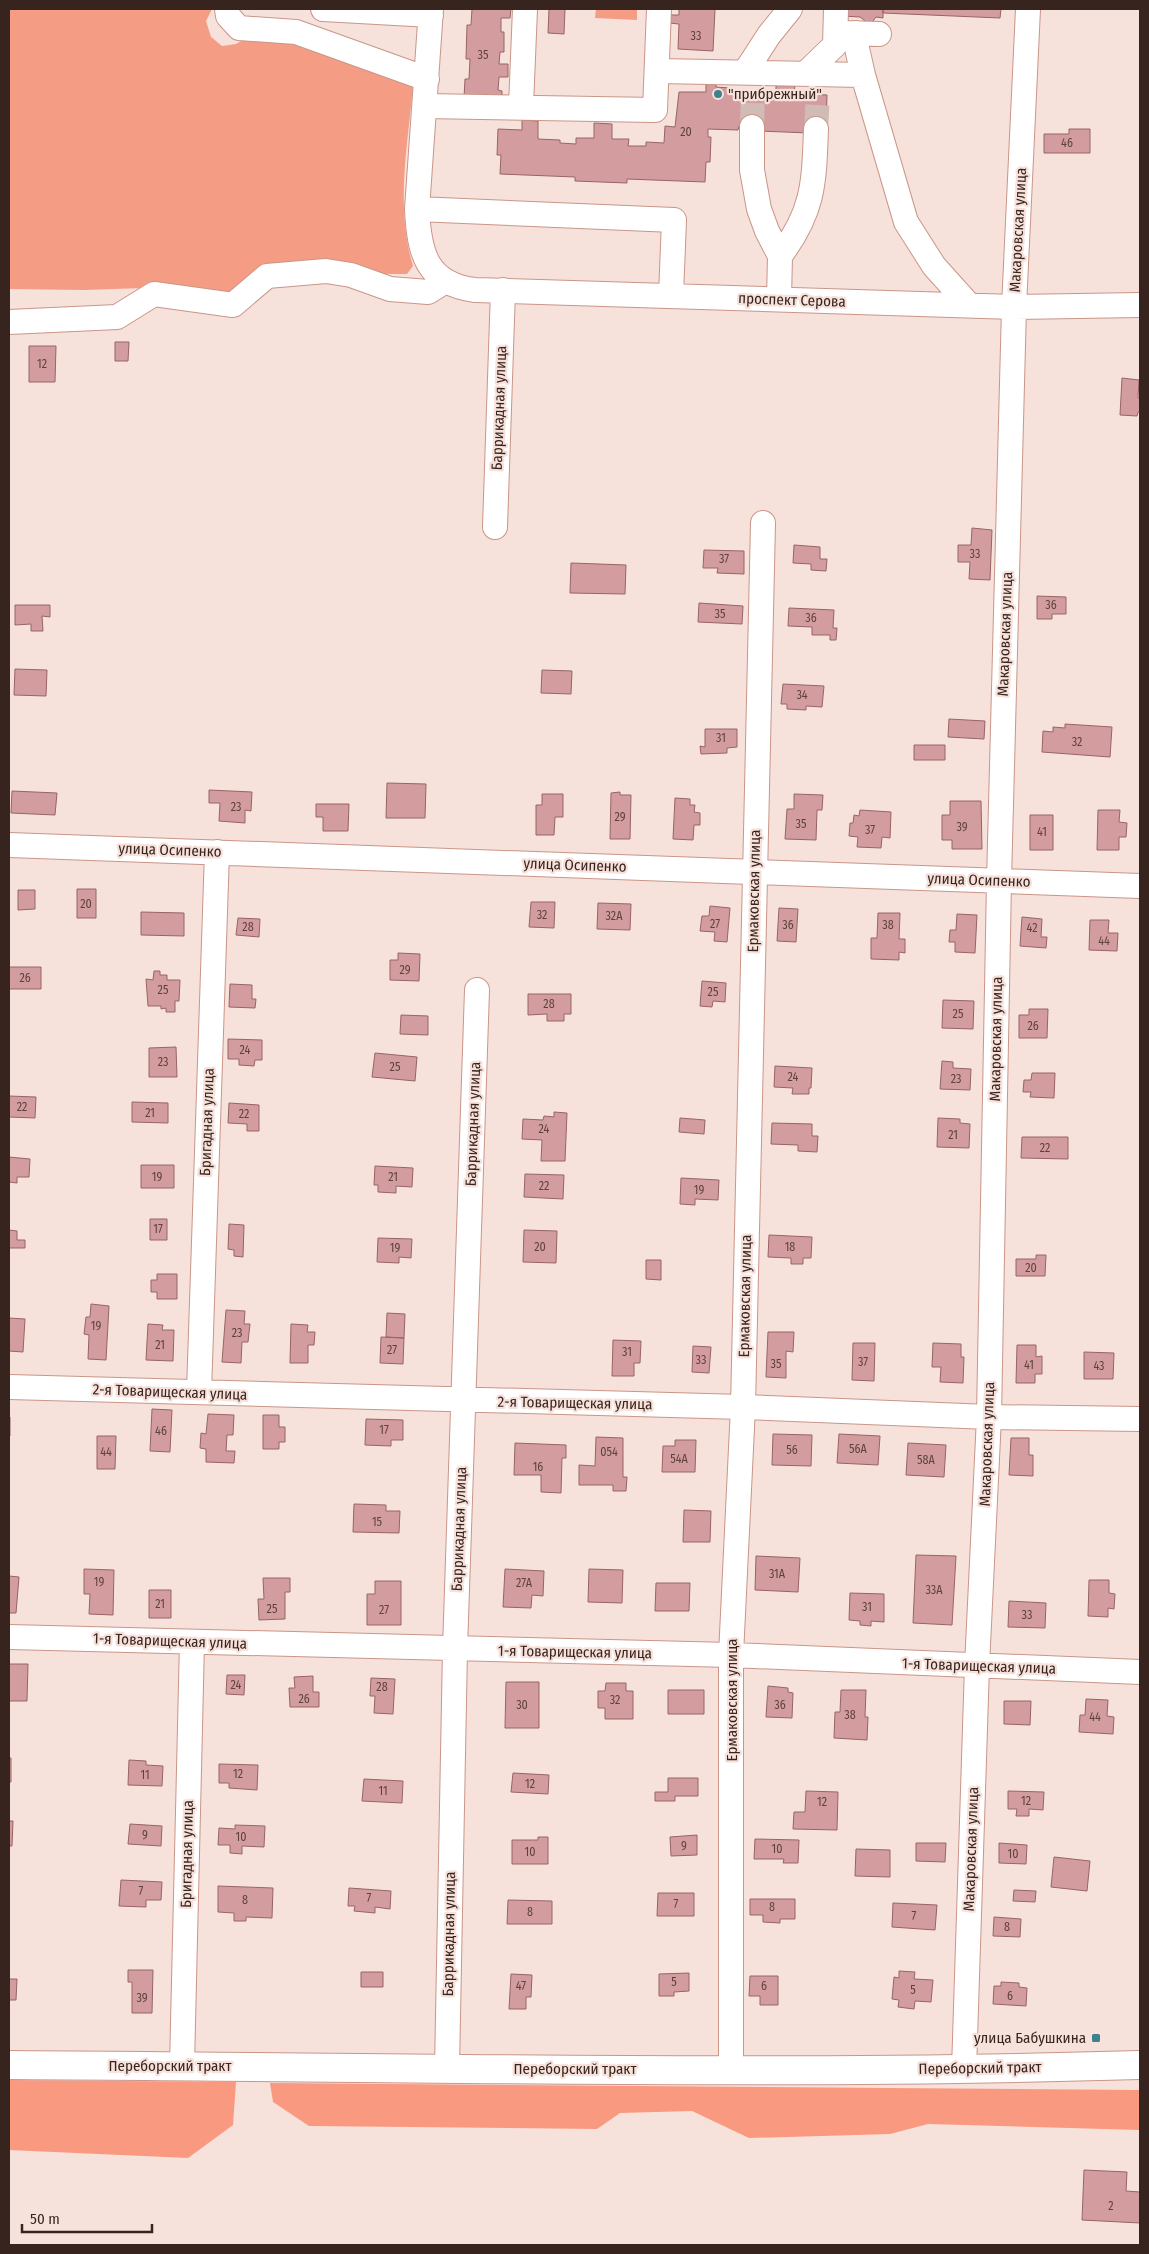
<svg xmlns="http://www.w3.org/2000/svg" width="1149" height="2254" font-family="'Fira Sans Condensed',sans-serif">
	<rect width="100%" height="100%" fill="#f7e1db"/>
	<path fill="#f59c84" d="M9 9H212L206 21 211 37 222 46 236 44 248 37 293 38 413 85C408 145 395 207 413 266L407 274H384L351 264H286L256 268 254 276 233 292 214 295 144 288 84 290 9 289Z
		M596 9H637V20L595 18Z"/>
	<path fill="#f99980" d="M9 2080 236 2082 233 2125 188 2158 9 2150Z
		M270 2083 1140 2090V2130L928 2124 890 2134 749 2138 692 2111 620 2113 597 2129 309 2126 273 2102Z"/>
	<path fill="#d39d9f" stroke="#966467" d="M472 9H511L510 18H501V32H504V52H500L499 64H508V77H499L498 90 502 91V99L464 98 465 79H469L470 59H466L467 25H471Z
		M549 9H565L564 34 548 33Z
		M679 9H715L713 51 678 49 679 24 669 23V15H679Z
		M842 9H883V18L876 17 870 25 860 17 842 16Z
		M883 9H1001L1000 18 883 13Z
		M706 82H716V87L730 88V93L740 94V96H744V92L761 93V97L776 98V82L795 83 794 99H810V94L827 95 826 129 809 133 759 131 752 127 739 126 738 130 708 129V137H711L710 162H706L705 182 627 179V183L575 181V177L500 174 501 155H497L498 129 522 130V120L538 121V139L560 140V143L576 144V138H594V123L612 124V139H629L628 146H646V142L664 143 665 126 675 127 679 92H706Z
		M1069 129H1090V153H1044V134H1069Z
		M115 342H129L128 361H115Z
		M29 346H56L55 382H29Z
		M1122 378 1139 380 1138 398H1140V412H1138L1137 416 1120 415Z
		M972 528 992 530 990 580 969 579 970 562H958V545H971Z
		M794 545 820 547V559H827L826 571 811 570V564L793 563Z
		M704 550 744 551V574L717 573 718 568H703Z
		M571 563 626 565 625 594 570 593Z
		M1037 596 1066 597V614H1052V619H1037Z
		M699 603 743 606 742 624 698 622Z
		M15 605H50V617L42 616 43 631H31V624L15 625Z
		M789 608 834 610 833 628H837L836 640H830V635H812V627L788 626Z
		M15 669 47 670 46 696 14 695Z
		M542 670 572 671 571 694 541 693Z
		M783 684 824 686 822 707 806 706V710L787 709V704H781Z
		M949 719 985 721 984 739 948 737Z
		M1065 724 1112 727 1110 757 1042 752 1043 731 1053 732V727L1065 728Z
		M705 729H737V747L727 748V753L701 754 700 746 705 747Z
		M914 745H945V760H914Z
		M387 783 426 784 425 818H386Z
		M209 790 252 792 251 811 245 810V823L219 821 220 803H209Z
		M12 791 57 793 55 815 11 813Z
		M620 792V795H631L630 839H610L611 793Z
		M542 794H563V817H555L554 835H536V805H542Z
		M794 794 823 795 822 810H817L816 840 785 839 787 809H794Z
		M675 798 690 799V805H695L694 812 700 813V825H694L693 840 673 839Z
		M950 801H981L982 849H952V840H942V815H950Z
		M316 804H349L348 831H323V817H316Z
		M860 810 891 812 890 838 882 837 881 848 857 847 858 837 849 836 850 823H853L854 815 859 816Z
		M1098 810H1120L1119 822 1127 823 1126 837H1119V850H1097Z
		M1030 815H1053V850H1030Z
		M77 889H96V918H77Z
		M18 890H35V909L18 910Z
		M531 902H555L554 928 529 927Z
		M598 903 631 904 630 930 597 929Z
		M710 906 730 908 727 942 714 941 715 932 700 931 702 916H709Z
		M779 908 798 909 796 942 777 941Z
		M141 912 184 913V936L141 935Z
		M878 913H900L899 939H905V953L899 952V960L871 959V938H877Z
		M957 914 977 915 975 953 955 952V942H949L950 930H956Z
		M1022 917 1042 919 1041 937H1047L1046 948 1020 946Z
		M238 918 260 919 259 937 236 935Z
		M1090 920H1109L1108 933H1118L1117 951 1089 950Z
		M398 953 420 954 419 981 390 980V960H398Z
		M9 967H41V989H9Z
		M154 971H160V975H167V980H180L179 1001H175V1012H166V1008L161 1009V1006H148L146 979 153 980Z
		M702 981 726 983 725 1002 713 1001 712 1007 700 1006Z
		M230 984 252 985V999H256L255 1008 229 1007Z
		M528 994H571V1014H564V1021H547V1014L528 1015Z
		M943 1000 974 1001 973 1029 942 1028Z
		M1029 1009H1048L1047 1038H1019V1015H1029Z
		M401 1015 428 1016V1035L400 1034Z
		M228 1039 262 1040V1060H255L254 1066 239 1065V1059H228Z
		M176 1047 177 1077H149V1048Z
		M375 1053 417 1057 415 1081 372 1077Z
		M942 1061 953 1062V1068L971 1069 970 1090 940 1089Z
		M775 1066 812 1068 811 1088H809V1094H792L793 1088 774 1087Z
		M1032 1073H1055L1054 1098 1030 1097 1031 1092H1023L1024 1080H1031Z
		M9 1096 36 1097 35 1118 9 1117Z
		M132 1102 168 1103V1123L132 1122Z
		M229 1103 259 1105V1131H247V1124L228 1123Z
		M554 1112 567 1113 565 1161H541L542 1140 522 1139 523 1119 543 1120 544 1116 554 1117Z
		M680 1118 705 1120 704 1134 679 1132Z
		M938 1118 960 1119V1123L970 1124 969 1148 937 1147Z
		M772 1123 812 1124V1136H818L817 1152 798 1151V1145L771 1144Z
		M1022 1137H1068V1159L1021 1158Z
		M9 1157 30 1159 29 1177H17V1183L9 1182Z
		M141 1165H174V1188H141Z
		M375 1166 413 1168 412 1187 396 1186V1193L378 1192V1185H374Z
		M525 1174 564 1175 563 1199 524 1197Z
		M681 1178 719 1180 718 1200 695 1199V1205L680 1204Z
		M150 1219H167V1240H150Z
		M229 1224 244 1225 243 1257 234 1256V1250L228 1249Z
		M9 1230 17 1231V1240H25V1248H9Z
		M524 1230 557 1231 556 1263 523 1262Z
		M769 1235 812 1237 811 1258H803V1264H791V1258L768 1257Z
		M378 1238 412 1239 411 1258 399 1257V1263L377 1262Z
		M1036 1255H1046L1045 1276H1016V1259H1036Z
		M646 1260H661V1280L646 1279Z
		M157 1274H177V1299H157V1292H151V1280H157Z
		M91 1304 109 1306 106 1360 88 1359 89 1335 84 1334 86 1317H90Z
		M226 1310 245 1311 244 1324H250L248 1342H242L241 1363 222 1362Z
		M387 1313 405 1314 404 1338 386 1337Z
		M9 1318 25 1319 23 1352 9 1351Z
		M148 1324 163 1325 162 1330H174L173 1361 146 1360Z
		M291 1324 308 1325 307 1332H315L314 1345H308V1363H290Z
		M768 1332H794L793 1352 786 1351V1378L766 1377Z
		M381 1337 404 1338 403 1364 380 1363Z
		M613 1340 641 1341 640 1363H634V1376H612Z
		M853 1343H875L874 1381 852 1380Z
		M933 1343 961 1344V1357H964L963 1383 940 1382 941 1367H932Z
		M1017 1345H1036V1357L1042 1356V1374H1035V1383H1016Z
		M693 1346 711 1347 709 1373 692 1372Z
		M1084 1352 1114 1353 1113 1379H1084Z
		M152 1409 172 1410 170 1452 150 1451Z
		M208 1414 234 1415 233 1435H227L226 1451H235L234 1463 206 1462V1449L200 1448 201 1433 206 1434Z
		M263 1415H279V1427H285V1442H279V1449H263Z
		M9 1417H10V1436H9Z
		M366 1419 403 1420V1440H391V1446L365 1445Z
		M773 1434 812 1435 811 1466 772 1465Z
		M839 1434 880 1436 878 1465 837 1463Z
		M97 1436H116L115 1469H97Z
		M596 1437 623 1438V1477H627L626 1491H613V1485H579V1465L595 1466Z
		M1011 1438H1029V1455H1033V1476L1009 1475Z
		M675 1440H696L695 1472H662L663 1446H675Z
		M515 1443 566 1445V1458H562L561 1493 541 1492V1475H514Z
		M908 1443 946 1445 944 1477 906 1475Z
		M354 1504 386 1505V1511H400L399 1533 353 1532Z
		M684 1510 711 1511 710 1542H683Z
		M916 1555 956 1556 952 1625 913 1623Z
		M756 1556 800 1558 798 1592 755 1590Z
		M84 1569 114 1570 113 1615 89 1614 90 1594H84Z
		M505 1569 544 1571 543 1596 532 1595 531 1608 503 1607Z
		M589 1569 623 1570 622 1603 588 1602Z
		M9 1576 19 1577 16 1613H9Z
		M263 1578H290V1592H285V1619L259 1620 258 1599H264Z
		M1089 1580H1109V1593L1115 1594 1114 1609 1108 1608V1617L1088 1616Z
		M375 1581H401V1625H367V1594H375Z
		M656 1583H690L689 1611H655Z
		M149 1590H171V1618H149Z
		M850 1593 884 1594V1622L871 1621V1626L860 1625V1621L849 1620Z
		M1009 1601 1046 1603 1045 1628 1008 1627Z
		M9 1664H28L27 1701H9Z
		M227 1675H245L244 1695 226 1694Z
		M313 1676V1692H319V1707H290L289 1688H295L294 1677Z
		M371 1678 395 1679 393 1714 374 1713 375 1696H370Z
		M506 1682H539V1728H505Z
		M606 1683H626V1691H633V1719H605V1708H598V1691H605Z
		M768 1686 788 1688V1692L793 1693 792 1718 766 1717Z
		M668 1690H704V1714H668Z
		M841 1690H866L865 1717H868L867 1740 834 1738 835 1712H840Z
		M1086 1699 1108 1700 1107 1716 1114 1717 1113 1734 1079 1732 1080 1715H1085Z
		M1004 1701H1031L1030 1725 1004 1724Z
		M9 1758H11V1782H9Z
		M129 1760 146 1761V1765L163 1766 162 1786 128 1785Z
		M219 1764 258 1765 257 1790 229 1788V1783H219Z
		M513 1773 549 1775 548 1794 511 1792Z
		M668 1778H698V1796H675V1801H655V1792H668Z
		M364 1779 403 1781 402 1803 362 1801Z
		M806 1791 838 1792 837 1830 793 1829 794 1812H805Z
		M1008 1791 1044 1792 1043 1810 1029 1809V1816H1016L1017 1809H1008Z
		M9 1821H13L12 1846H9Z
		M130 1824 162 1826 161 1846 128 1844Z
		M235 1825 265 1826 264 1847 242 1846V1854L230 1853V1845H218L219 1828 235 1829Z
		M697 1835V1855L671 1856 670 1837Z
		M538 1837H548V1864H512V1840H538Z
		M755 1839 799 1840 798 1863H783L784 1859H754Z
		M916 1843H946L945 1862 916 1861Z
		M999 1843 1027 1845 1026 1864 999 1863Z
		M856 1849 890 1850V1877L855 1876Z
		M1054 1857 1090 1861 1087 1891 1051 1887Z
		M121 1880 162 1882 161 1900H146V1907L119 1906Z
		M218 1886 273 1888 272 1918 246 1917V1921H234V1913L218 1912Z
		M349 1888 391 1891 390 1909 375 1907V1913L354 1911 355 1906H348Z
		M1014 1890 1036 1891 1035 1902 1013 1901Z
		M658 1893H694V1916H657Z
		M750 1899H795V1919H780V1923L763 1922V1915H750Z
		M508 1900 552 1901V1924H507Z
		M893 1903 937 1905 935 1930 892 1927Z
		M994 1917 1021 1919 1020 1937 993 1936Z
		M128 1970H153L152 2013H132V1982H128Z
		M899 1971 915 1972 914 1979 933 1980 931 2002 915 2001 914 2009 898 2007 899 2000 892 1999 894 1977 899 1978Z
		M361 1972H383V1987H361Z
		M689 1973V1991L674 1992V1996H659V1974Z
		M511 1974 532 1975 531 1997H526V2009H509Z
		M750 1976H778V2005H760V1996H749Z
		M9 1979H17L16 2000H9Z
		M1001 1982 1019 1983V1987L1027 1988 1026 2006 993 2004 994 1986H1001Z
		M1084 2170 1127 2172 1126 2191 1140 2192V2223L1082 2220Z"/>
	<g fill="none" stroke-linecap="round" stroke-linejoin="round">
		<path stroke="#d1bbb5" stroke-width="24" stroke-dasharray="24 12" stroke-linecap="butt" d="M752 127 753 92
			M816 129 818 95"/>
		<g stroke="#c99688" stroke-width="26">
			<path id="minor" d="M227 9 228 16 239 28 296 32 427 79
				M323 9 431 15
				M431 9 417 209C419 252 426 284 475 290L1014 307 1140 305
				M841 33 879 34
				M856 33V44L863 75 906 222 934 266 969 305
				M657 71 863 75
				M745 72 769 35 790 9
				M806 73 835 45 836 9
				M425 106 655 110 659 9
				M521 106 525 9
				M752 127V170L759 209 767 231 780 256 779 299
				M417 209 674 220 671 296
				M780 256C814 211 814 183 816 129
				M9 322 117 317 154 294 233 305 267 276 326 271 351 275 390 289 428 292 444 282
				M495 527 503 290
				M9 845 1140 886
				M9 1387 743 1407 989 1417 1140 1419
				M199 1392 217 852
				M9 1637 731 1655 1140 1672
				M182 2066 192 1642
				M447 2069 455 1649 477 990
				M731 2069V1655L743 1407 763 523
				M964 2070 977 1666 989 1417 999 881 1014 307 1028 9"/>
		</g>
		<g stroke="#c99688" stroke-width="30">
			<path id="major" d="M9 2065C386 2067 763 2076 1140 2065"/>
		</g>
		<use href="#minor" stroke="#fff" stroke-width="24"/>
		<use href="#major" stroke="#fff" stroke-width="28"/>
	</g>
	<g fill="#3e8191" stroke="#f7e1db" stroke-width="2">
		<circle cx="718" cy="94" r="5"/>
		<rect x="1091" y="2033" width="10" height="10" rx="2.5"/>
	</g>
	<g text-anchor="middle" stroke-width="4.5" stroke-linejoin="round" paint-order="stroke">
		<g font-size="12" fill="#5f423e">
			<text x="696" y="40">33</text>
			<text x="483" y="59">35</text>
			<text x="686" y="136">20</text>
			<text x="1067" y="147">46</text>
			<text x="42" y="368">12</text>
			<text x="975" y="558">33</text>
			<text x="724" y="563">37</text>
			<text x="1051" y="609">36</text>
			<text x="720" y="618">35</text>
			<text x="811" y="622">36</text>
			<text x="802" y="699">34</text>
			<text x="721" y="742">31</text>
			<text x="1077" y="746">32</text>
			<text x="236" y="811">23</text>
			<text x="620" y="821">29</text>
			<text x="801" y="828">35</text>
			<text x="962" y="831">39</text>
			<text x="870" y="834">37</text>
			<text x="1042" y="836">41</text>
			<text x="86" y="908">20</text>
			<text x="542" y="919">32</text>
			<text x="614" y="920">32А</text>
			<text x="715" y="928">27</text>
			<text x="788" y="929">36</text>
			<text x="888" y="929">38</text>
			<text x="248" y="931">28</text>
			<text x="1032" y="932">42</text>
			<text x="1104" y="945">44</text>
			<text x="405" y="974">29</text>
			<text x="25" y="982">26</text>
			<text x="163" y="994">25</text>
			<text x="713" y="996">25</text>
			<text x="549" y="1008">28</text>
			<text x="958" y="1018">25</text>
			<text x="1033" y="1030">26</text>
			<text x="245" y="1054">24</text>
			<text x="163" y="1066">23</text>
			<text x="395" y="1071">25</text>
			<text x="793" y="1081">24</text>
			<text x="956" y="1083">23</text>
			<text x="22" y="1111">22</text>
			<text x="150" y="1117">21</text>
			<text x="244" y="1118">22</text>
			<text x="544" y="1133">24</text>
			<text x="953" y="1139">21</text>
			<text x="1045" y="1152">22</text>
			<text x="157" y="1181">19</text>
			<text x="393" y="1181">21</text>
			<text x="544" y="1190">22</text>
			<text x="699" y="1194">19</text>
			<text x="158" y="1233">17</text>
			<text x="540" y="1251">20</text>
			<text x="790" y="1251">18</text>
			<text x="395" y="1252">19</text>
			<text x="1031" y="1272">20</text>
			<text x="96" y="1330">19</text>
			<text x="237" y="1337">23</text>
			<text x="160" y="1349">21</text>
			<text x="392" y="1354">27</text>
			<text x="627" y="1356">31</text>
			<text x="701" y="1364">33</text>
			<text x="863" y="1366">37</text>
			<text x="776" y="1368">35</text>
			<text x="1029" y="1369">41</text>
			<text x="1099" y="1370">43</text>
			<text x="384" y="1434">17</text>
			<text x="161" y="1435">46</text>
			<text x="858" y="1453">56А</text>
			<text x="792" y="1454">56</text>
			<text x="106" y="1456">44</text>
			<text x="609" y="1456">054</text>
			<text x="679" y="1463">54А</text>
			<text x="926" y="1464">58А</text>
			<text x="538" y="1471">16</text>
			<text x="377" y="1526">15</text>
			<text x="777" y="1578">31А</text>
			<text x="99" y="1586">19</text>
			<text x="524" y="1587">27А</text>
			<text x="934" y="1594">33А</text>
			<text x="160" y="1608">21</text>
			<text x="867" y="1611">31</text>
			<text x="272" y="1613">25</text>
			<text x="384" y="1614">27</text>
			<text x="1027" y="1619">33</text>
			<text x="236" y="1689">24</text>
			<text x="382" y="1691">28</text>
			<text x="304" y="1703">26</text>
			<text x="615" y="1704">32</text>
			<text x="522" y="1709">30</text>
			<text x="780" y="1709">36</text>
			<text x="850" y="1719">38</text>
			<text x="1095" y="1721">44</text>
			<text x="238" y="1778">12</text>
			<text x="145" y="1779">11</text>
			<text x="530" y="1788">12</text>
			<text x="383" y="1795">11</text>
			<text x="1026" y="1805">12</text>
			<text x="822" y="1806">12</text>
			<text x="145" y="1839">9</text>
			<text x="241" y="1841">10</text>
			<text x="684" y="1850">9</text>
			<text x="777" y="1853">10</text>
			<text x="530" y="1856">10</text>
			<text x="1013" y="1858">10</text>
			<text x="141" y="1895">7</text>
			<text x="369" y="1902">7</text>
			<text x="245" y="1904">8</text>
			<text x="676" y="1908">7</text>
			<text x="772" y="1911">8</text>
			<text x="530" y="1916">8</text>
			<text x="914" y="1920">7</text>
			<text x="1007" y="1931">8</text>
			<text x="674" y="1986">5</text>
			<text x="521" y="1990">47</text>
			<text x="764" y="1990">6</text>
			<text x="913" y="1994">5</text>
			<text x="1010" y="2000">6</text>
			<text x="142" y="2002">39</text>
			<text x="1111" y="2210">2</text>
		</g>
		<g font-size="15" fill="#38241e" stroke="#f7e1db" text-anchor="start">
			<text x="728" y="99">"прибрежный"</text>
			<text x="1086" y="2043" text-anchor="end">улица Бабушкина</text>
		</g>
		<g font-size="15" fill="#38241e" stroke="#f7e1db">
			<text transform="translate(1018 230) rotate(-87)" y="5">Макаровская улица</text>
			<text transform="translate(792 300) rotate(2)" y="5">проспект Серова</text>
			<text transform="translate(499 408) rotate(-88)" y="5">Баррикадная улица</text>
			<text transform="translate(1005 634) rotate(-88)" y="5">Макаровская улица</text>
			<text transform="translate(170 850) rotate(2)" y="5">улица Осипенко</text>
			<text transform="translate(575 865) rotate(2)" y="5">улица Осипенко</text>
			<text transform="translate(979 880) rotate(2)" y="5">улица Осипенко</text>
			<text transform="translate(754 891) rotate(-89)" y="5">Ермаковская улица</text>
			<text transform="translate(996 1039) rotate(-89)" y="5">Макаровская улица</text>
			<text transform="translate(207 1122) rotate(-88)" y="5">Бригадная улица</text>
			<text transform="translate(473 1124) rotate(-88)" y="5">Баррикадная улица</text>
			<text transform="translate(745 1296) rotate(-89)" y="5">Ермаковская улица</text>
			<text transform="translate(170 1392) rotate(2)" y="5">2-я Товарищеская улица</text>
			<text transform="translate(575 1403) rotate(1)" y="5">2-я Товарищеская улица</text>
			<text transform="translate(987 1444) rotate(-88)" y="5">Макаровская улица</text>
			<text transform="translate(459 1529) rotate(-88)" y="5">Баррикадная улица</text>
			<text transform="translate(170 1641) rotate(2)" y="5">1-я Товарищеская улица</text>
			<text transform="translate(575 1652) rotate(1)" y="5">1-я Товарищеская улица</text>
			<text transform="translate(979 1666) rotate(2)" y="5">1-я Товарищеская улица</text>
			<text transform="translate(732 1700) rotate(-90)" y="5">Ермаковская улица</text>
			<text transform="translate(971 1849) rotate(-88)" y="5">Макаровская улица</text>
			<text transform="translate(187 1854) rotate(-89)" y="5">Бригадная улица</text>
			<text transform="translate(449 1934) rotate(-89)" y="5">Баррикадная улица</text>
			<text x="170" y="2071">Переборский тракт</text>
			<text transform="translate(980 2068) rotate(-1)" y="5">Переборский тракт</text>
			<text x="575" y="2074">Переборский тракт</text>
		</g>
	</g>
	<rect width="1149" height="2254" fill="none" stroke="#38241e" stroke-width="20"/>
	<path d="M22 2224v8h130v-8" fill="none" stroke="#38241e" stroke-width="2.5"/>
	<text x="30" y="2224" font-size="15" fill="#38241e" stroke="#f7e1db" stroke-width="4" paint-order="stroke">50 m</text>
</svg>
